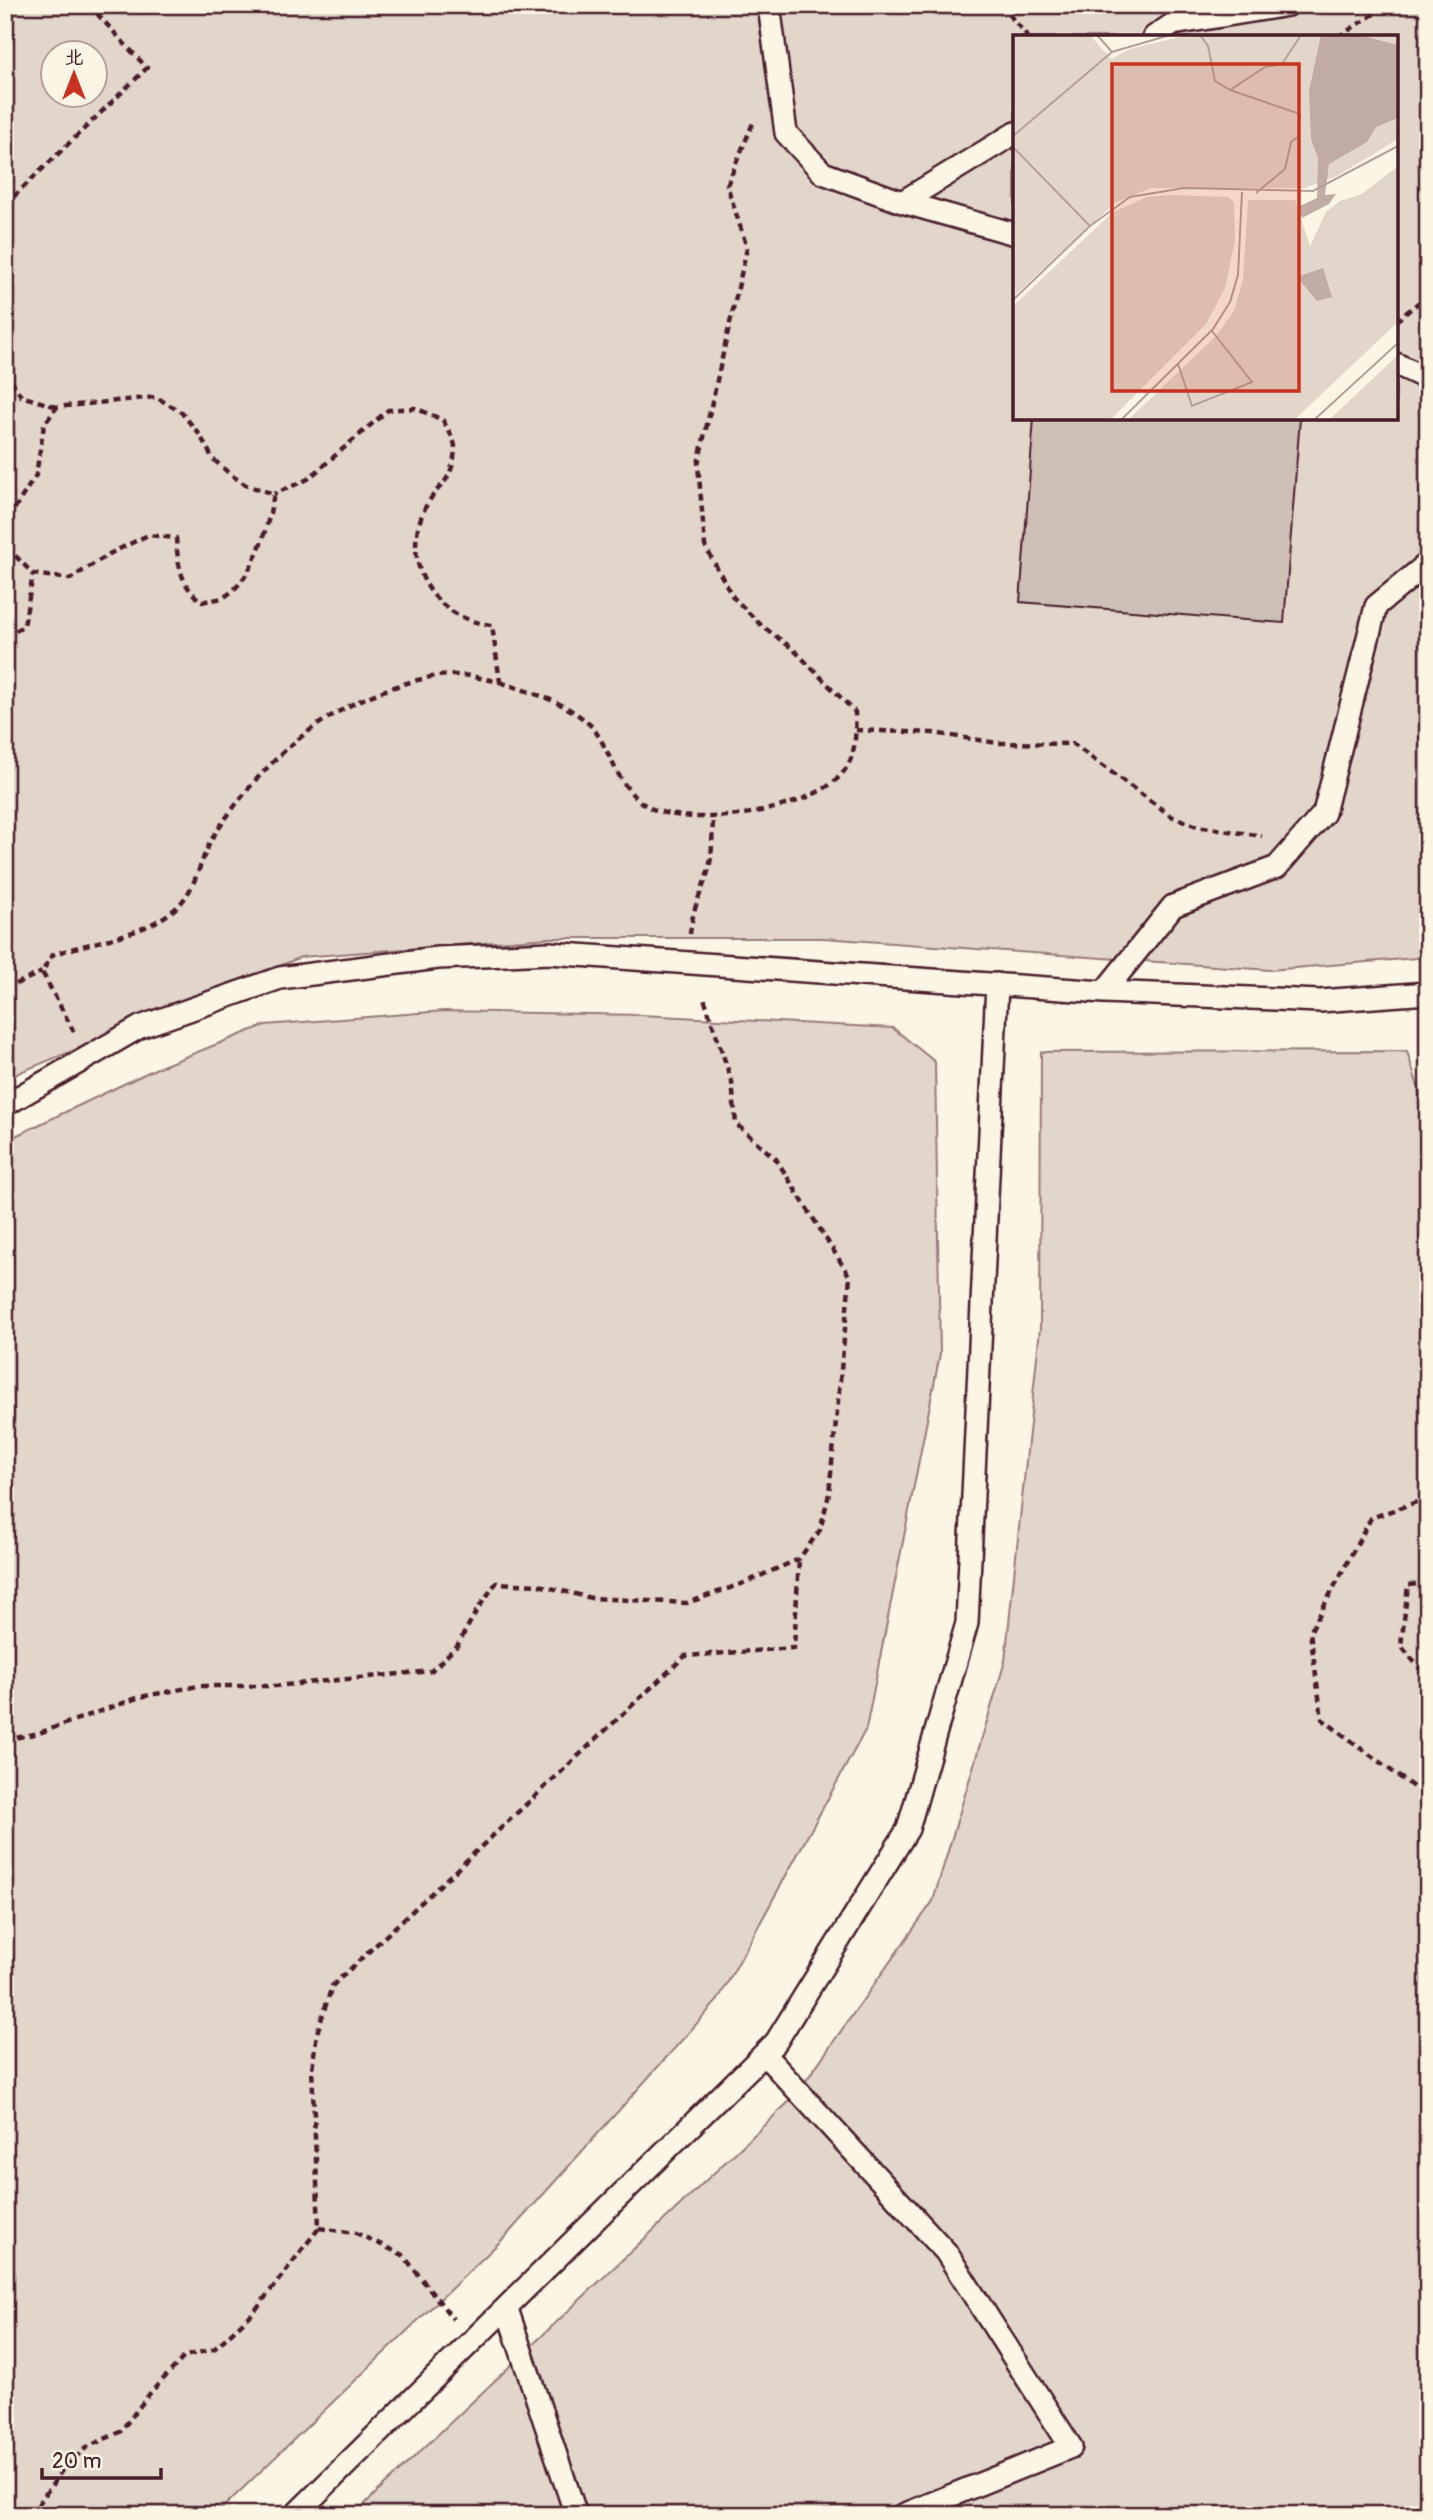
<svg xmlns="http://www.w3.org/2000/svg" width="1433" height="2520" font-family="Pangolin,'LXGW WenKai TC',sans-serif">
	<rect width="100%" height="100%" fill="#fcf5e5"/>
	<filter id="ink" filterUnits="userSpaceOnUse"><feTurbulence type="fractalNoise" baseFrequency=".0143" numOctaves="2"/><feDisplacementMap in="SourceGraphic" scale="14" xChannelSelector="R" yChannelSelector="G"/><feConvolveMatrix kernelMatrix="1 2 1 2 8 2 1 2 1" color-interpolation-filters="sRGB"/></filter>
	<g filter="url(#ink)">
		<path fill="#e2d5ca" stroke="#967a7a" stroke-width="2" fill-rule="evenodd" d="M5 5H1428V957L1270 970 823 938H548L301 957 18 1073 5 1085ZM1015 37H1396V418H1015ZM52 52H94V94H52Z
			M444 1011 641 1015 893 1028 935 1062 940 1354 866 1729 718 2000 506 2236 215 2515H5V1141L155 1069 265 1025Z
			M1407 1051 1428 1119V2515H353L795 2096 933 1901 1005 1661 1040 1328 1041 1052Z"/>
		<path fill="#cfc0b7" stroke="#4a1f2b" stroke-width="2" d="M1034 418H1300L1284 623 1020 602Z"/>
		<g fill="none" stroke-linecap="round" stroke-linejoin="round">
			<g stroke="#4a1f2b" stroke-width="26">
				<path id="lane" d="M769 5 786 133 823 173 902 202 1015 133
					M1154 37 1173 24 1288 5
					M902 202 1015 234
					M1396 364 1428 379
					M1104 992 1173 906 1277 867 1324 813 1376 606 1428 563
					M5 1105 140 1027 280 978 438 958 549 953 1104 992 1320 1001 1428 993
					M764 2054 946 2252 1071 2447 903 2515
					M507 2309 576 2515
					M295 2515 776 2042 908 1829 967 1623 997 984"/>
			</g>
			<path stroke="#4a1f2b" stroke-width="4.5" stroke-dasharray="7 5" stroke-linecap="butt" d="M1001 5 1028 37
				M1338 37 1388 5
				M5 205 147 68 89 5
				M1396 321 1428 295
				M5 370 21 396 57 407
				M5 543 8 519 36 475 44 425 57 407 156 397 181 412 200 435 213 459 231 475 246 485 274 494C268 526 254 580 224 597 218 600 208 600 202 602 180 585 178 565 176 538L148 535 111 553 70 579 33 574 5 545
				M5 637 24 626 33 574
				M500 682C531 693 562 700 587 722 609 741 614 785 645 805 687 831 805 812 839 777 857 759 856 735 855 712L793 649 762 626 733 597 705 546 698 464 747 248 727 185 753 123
				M856 730 933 733 998 743 1073 744 1171 816 1197 826 1262 836
				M690 934C693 908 699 898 707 875 713 857 712 838 713 819
				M5 989 42 972
				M74 1032 42 972 52 955C94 940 146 937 179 905 197 887 201 855 215 834 260 766 313 715 391 688 413 681 435 674 458 675 472 675 487 680 500 682L492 625C432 619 398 561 426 506 440 481 451 486 455 450 456 440 447 429 443 420L415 408 388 410 308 479 274 494
				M1428 1498 1371 1518 1310 1632 1322 1719 1428 1798
				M1428 1583 1408 1585 1401 1646 1428 1678
				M5 1740 39 1733 140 1697 198 1686H275L431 1671 457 1646 477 1610 496 1583 539 1585 591 1598 687 1603 744 1583 799 1559 820 1530 829 1494 850 1277 776 1159 736 1124 732 1082 703 995
				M319 2228 356 2233 403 2255 453 2319
				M31 2515 65 2466 87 2447 120 2432 151 2392 185 2356 214 2349 253 2313 319 2228 312 2069 317 2033 332 1986 685 1656 794 1648 799 1559"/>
			<use href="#lane" stroke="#fcf5e5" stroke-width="21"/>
		</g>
	</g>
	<g transform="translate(1013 35)">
		<rect width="385" height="385" fill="#fcf5e5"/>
		<path d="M0 0H77L98 24 117 14 175 0H385V104L324 141 292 153H138L102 168 0 262ZM385 131V287L281 385H115L203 301 221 276 230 245 235 165H282L297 211 313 177 327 166 349 159ZM157 160 215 162 221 167 222 205 212 253 193 289 97 385H0V271L100 177 134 162ZM385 320V385H316Z" fill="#e2d5ca"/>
		<path d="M308 0H346L385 10V83L363 92 354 107 316 129 312 160 323 159 316 169 289 183 285 172 304 163 305 123 298 104 296 56ZM310 233 319 262 304 266 284 242Z" fill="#c0aca5"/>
		<path fill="none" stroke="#b59f9b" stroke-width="2" d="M84 0 99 17M187 0 195 11 202 46 217 55 252 32 269 29 288 0M217 55 287 79 285 102 278 107 272 134 243 158M0 101 99 17 157 0M0 112 77 191M0 265 77 191 117 162 171 153 300 156 385 111M165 329 179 371 239 347 199 296M108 385 200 294 217 267 225 240 229 157M301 385 385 308"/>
		<path fill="#c8321e" fill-opacity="0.15" stroke="#c8321e" stroke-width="3.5" d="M99 29H286V356H99Z"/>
		<rect width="385" height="385" fill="none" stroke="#4a1f2b" stroke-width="3.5"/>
	</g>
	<rect width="1433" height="2520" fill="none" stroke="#fcf5e5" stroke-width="28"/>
	<rect x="14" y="14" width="1405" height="2492" fill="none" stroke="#4a1f2b" stroke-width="2.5" filter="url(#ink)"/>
	<g transform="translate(74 74)"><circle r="33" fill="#fcf5e5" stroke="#b59f9b" stroke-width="2"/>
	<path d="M0-5L12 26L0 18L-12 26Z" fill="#c8321e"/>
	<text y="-10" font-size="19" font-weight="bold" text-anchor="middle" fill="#4a1f2b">北</text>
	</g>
	<path d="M42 2468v10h119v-10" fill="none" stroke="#4a1f2b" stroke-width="3.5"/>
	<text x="52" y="2468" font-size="21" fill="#4a1f2b" stroke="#fcf5e5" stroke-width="5" paint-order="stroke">20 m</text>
</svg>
